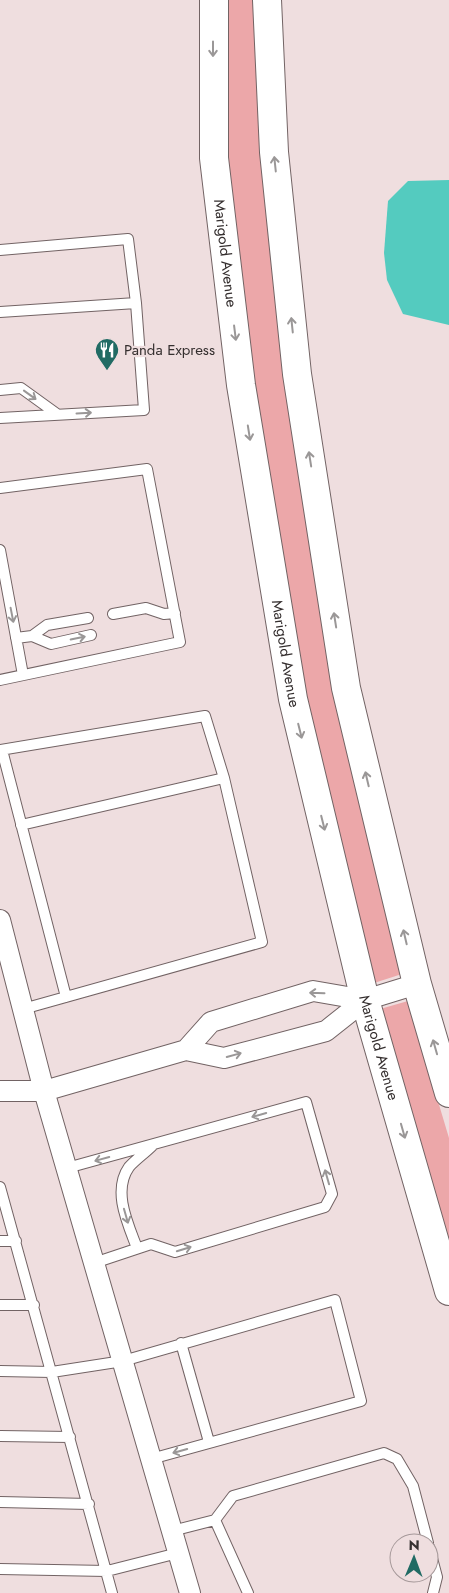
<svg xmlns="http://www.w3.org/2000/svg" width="449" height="1593" font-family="Jost,sans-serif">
	<rect width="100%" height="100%" fill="#efdedf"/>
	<path fill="#eca7a9" d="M226 0H255L262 152 402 974 374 983 304 696 253 383 226 157Z
		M408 1001 449 1138V1247L380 1009Z"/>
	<path fill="#54cbbf" d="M449 180V325L403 314 387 280 384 253 388 201 408 181Z"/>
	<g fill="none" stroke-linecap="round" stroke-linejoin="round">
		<g stroke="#726364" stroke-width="12">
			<path id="lane" d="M0 250 128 239 136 303 0 312
				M0 390 21 388 57 414
				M0 418 144 410 136 303
				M0 488 147 469 180 642 0 680
				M0 550 23 675
				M113 614 146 608 164 614 175 613
				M32 636 51 644 91 635
				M16 638 32 636 47 625 88 618
				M0 750 205 716 224 778 262 942 23 1009
				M2 750 66 997
				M21 825 224 778
				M67 1168 306 1102 332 1194 325 1207 175 1252 151 1244 94 1263
				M0 1187 112 1593
				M0 1241H16
				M137 1248C128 1224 112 1191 129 1167 135 1160 145 1153 152 1146
				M0 1305H34
				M181 1343 209 1442
				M0 1371 52 1372 123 1361 335 1300 361 1401 151 1459
				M0 1436 70 1437
				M0 1502 89 1504
				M172 1531 215 1520
				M429 1547 437 1577 433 1593
				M0 1569 107 1571 178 1553
				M248 1593 215 1520 233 1496 384 1453 397 1459 413 1486 428 1543"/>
		</g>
		<g stroke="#726364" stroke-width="22">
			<path id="street" d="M0 920 44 1091H0
				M186 1050 211 1022 313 991 365 1000
				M190 1593 44 1091 186 1050 224 1058 326 1031 365 1000 417 984"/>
		</g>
		<g stroke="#726364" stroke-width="30">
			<g id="secondary">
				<path id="s1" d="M214 0V158L241 385 293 699 365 1000 449 1291"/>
				<path d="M267 0 274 152 297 374 346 688 417 984 449 1093"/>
			</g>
		</g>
		<use href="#lane" stroke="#fff" stroke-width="10"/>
		<use href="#street" stroke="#fff" stroke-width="20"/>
		<use href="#secondary" stroke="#fff" stroke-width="28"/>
	</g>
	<defs><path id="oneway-shaft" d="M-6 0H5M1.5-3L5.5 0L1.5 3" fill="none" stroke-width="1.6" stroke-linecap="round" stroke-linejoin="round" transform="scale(1.25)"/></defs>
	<g stroke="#9a9797">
		<use href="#oneway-shaft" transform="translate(213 49) rotate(90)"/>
		<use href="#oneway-shaft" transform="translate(275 164) rotate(-96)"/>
		<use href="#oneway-shaft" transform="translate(292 325) rotate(-96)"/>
		<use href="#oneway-shaft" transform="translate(235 333) rotate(83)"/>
		<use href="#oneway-shaft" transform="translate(30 395) rotate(36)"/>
		<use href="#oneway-shaft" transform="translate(84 413) rotate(-3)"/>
		<use href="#oneway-shaft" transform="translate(249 433) rotate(81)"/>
		<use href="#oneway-shaft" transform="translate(310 459) rotate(-99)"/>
		<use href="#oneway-shaft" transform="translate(12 615) rotate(79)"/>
		<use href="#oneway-shaft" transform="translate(335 620) rotate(-99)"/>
		<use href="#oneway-shaft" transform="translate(78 638) rotate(-12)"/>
		<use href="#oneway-shaft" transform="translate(300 731) rotate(76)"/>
		<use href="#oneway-shaft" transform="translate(367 779) rotate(-103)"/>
		<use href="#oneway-shaft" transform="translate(323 823) rotate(76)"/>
		<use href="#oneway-shaft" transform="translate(405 937) rotate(-103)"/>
		<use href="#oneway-shaft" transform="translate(317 993) rotate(-178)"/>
		<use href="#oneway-shaft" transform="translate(435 1047) rotate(-106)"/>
		<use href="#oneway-shaft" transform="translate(234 1055) rotate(-15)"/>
		<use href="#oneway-shaft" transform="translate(259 1115) rotate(164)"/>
		<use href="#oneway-shaft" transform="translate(403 1131) rotate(74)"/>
		<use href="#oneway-shaft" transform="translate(102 1159) rotate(165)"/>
		<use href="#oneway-shaft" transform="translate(327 1177) rotate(-106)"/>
		<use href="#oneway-shaft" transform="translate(126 1216) rotate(74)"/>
		<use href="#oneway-shaft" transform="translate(184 1249) rotate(-17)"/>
		<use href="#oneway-shaft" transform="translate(180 1451) rotate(164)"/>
	</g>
	<defs>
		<g id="restaurant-pin" transform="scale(1.25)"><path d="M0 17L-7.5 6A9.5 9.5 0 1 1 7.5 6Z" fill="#216b64" stroke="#efdedf"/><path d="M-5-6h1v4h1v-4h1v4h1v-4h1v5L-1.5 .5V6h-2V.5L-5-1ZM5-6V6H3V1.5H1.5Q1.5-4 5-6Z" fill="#fff"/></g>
	</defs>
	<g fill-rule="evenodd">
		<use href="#restaurant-pin" x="107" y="350"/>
	</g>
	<g text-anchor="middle" stroke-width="4.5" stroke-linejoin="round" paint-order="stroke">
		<g font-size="15" fill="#352f2f" stroke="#efdedf">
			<text dy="5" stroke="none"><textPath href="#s1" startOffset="254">Marigold Avenue</textPath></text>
			<text dy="5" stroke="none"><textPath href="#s1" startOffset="659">Marigold Avenue</textPath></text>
			<text dy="5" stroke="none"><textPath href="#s1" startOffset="1064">Marigold Avenue</textPath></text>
		</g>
		<g font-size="15" fill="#352f2f" stroke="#efdedf" text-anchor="start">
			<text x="124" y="355">Panda Express</text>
		</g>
	</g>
	<g transform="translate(414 1558) rotate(1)"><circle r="24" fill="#efdedf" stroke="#a59899"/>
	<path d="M0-4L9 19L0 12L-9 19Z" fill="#216b64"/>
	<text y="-8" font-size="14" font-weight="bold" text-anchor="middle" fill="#352f2f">N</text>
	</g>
</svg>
